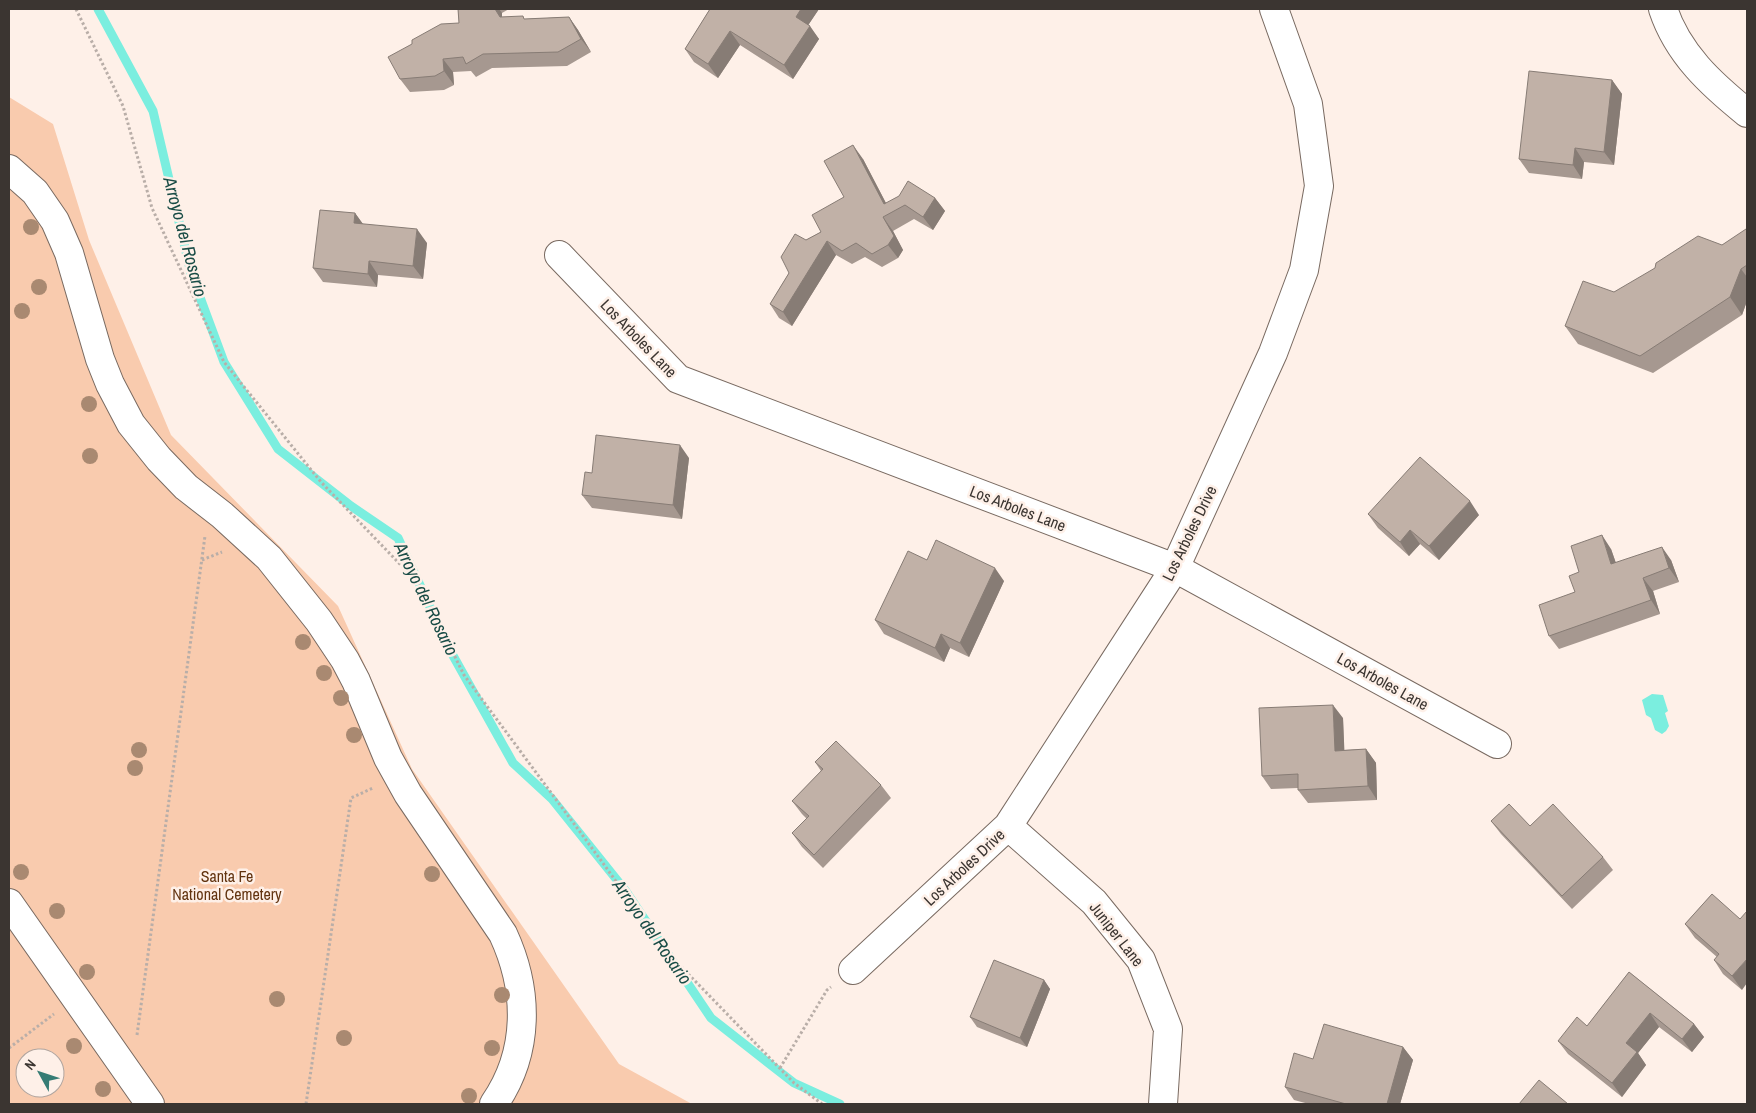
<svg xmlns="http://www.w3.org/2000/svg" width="1756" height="1113" font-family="'Archivo Narrow',sans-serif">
	<rect width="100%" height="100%" fill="#fef0e8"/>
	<path fill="#f9cbae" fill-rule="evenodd" d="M9 97 53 124 89 240 171 435 338 606 412 769 619 1064 692 1104H9ZM25 1058H55V1088H25Z"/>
	<path fill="#7beedf" d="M1652 694 1663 695 1668 711 1665 713 1669 726 1666 731 1662 734 1655 730 1651 718 1646 715 1642 700Z"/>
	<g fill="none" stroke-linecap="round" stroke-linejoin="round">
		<path stroke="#7beedf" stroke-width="9" d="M98 9 153 111 191 273 224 362 278 449 351 506 398 538 451 652 513 763 552 799 625 890 711 1018 794 1083 840 1104"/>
		<g stroke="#796a61" stroke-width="30">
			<path id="minor" d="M1663 9C1678 54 1711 84 1747 113
				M9 169 35 192 55 221 69 253 100 359 110 384 131 424 159 459 186 487 222 515 269 558 319 621 345 660 356 681 388 758 408 794 503 934C529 990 530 1052 494 1104
				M559 255 678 379 1175 568 1497 744
				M1008 826 1094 902 1141 960 1168 1029 1163 1104
				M9 903 150 1104
				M853 970 1008 826 1175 568 1273 353 1304 270 1319 186 1308 104 1274 9"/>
		</g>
		<path stroke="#b9aea8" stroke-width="3" stroke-dasharray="2.5 2.5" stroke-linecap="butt" d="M76 9 123 106 152 208 224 362 321 482 419 584 464 675 600 859 666 951 794 1083 822 1104
			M202 560 222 552
			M137 1035 205 536
			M9 1048 54 1014
			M780 1068 827 990 831 987
			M306 1104 351 798 373 788"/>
		<use href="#minor" stroke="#fff" stroke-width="28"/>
	</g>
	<g fill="#a98971">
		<circle cx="31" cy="227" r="8"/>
		<circle cx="39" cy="287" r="8"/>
		<circle cx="22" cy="311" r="8"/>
		<circle cx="89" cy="404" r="8"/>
		<circle cx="90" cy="456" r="8"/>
		<circle cx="303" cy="642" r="8"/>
		<circle cx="324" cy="673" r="8"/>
		<circle cx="341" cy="698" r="8"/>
		<circle cx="354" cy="735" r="8"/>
		<circle cx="139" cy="750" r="8"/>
		<circle cx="135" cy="768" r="8"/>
		<circle cx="21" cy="872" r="8"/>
		<circle cx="432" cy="874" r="8"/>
		<circle cx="57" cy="911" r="8"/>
		<circle cx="87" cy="972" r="8"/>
		<circle cx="502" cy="995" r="8"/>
		<circle cx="277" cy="999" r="8"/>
		<circle cx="344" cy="1038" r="8"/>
		<circle cx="74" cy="1046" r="8"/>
		<circle cx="492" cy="1048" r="8"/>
		<circle cx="103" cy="1089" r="8"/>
		<circle cx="469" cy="1096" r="8"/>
	</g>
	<path fill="#a69890" d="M458 9H509L502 13V17L525 19 569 17 578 30 591 52 567 66 492 68 476 77 471 71 453 72 454 85 444 90 410 92 400 79 459 23Z
		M710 9H819L808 25 819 39 793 79 740 45 718 78 694 62 685 49Z
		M1612 80 1622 94 1614 165 1584 162 1582 179 1529 173 1519 159Z
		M863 159 886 203 935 198 945 211 933 230 914 219 893 231 903 250 898 258 882 267 865 257 852 264 836 255 792 326 779 318 770 304 789 273 806 240 821 232 844 197Z
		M355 213 363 224 427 243 423 279 378 275 377 287 323 282 313 268Z
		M1747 231V301L1742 315 1653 373 1578 344 1565 326 1614 292 1722 245Z
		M689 458 682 519 592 508 582 495 592 473Z
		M1368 514 1479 515 1439 560 1420 544 1409 556 1378 528Z
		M1611 549 1616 563 1671 560 1679 582 1653 591 1660 614 1559 649 1549 636 1575 592 1579 572Z
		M927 560 1004 581 969 657 950 648 944 662 884 634 875 620Z
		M1343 718 1344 750 1366 749 1376 763 1377 800 1308 803 1298 790V788L1271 789 1262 776Z
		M815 762 881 785 891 798 823 868 802 847 792 833 807 819 802 814 792 801 821 771Z
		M1491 821 1530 826 1603 857 1613 870 1572 909 1501 834Z
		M1712 894 1742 990 1723 974 1714 960 1717 957 1695 938 1685 924Z
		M1629 972 1694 1024 1704 1037 1692 1052 1659 1027 1638 1053 1646 1065 1622 1097 1568 1054 1558 1041 1587 1026Z
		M1044 980 1050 989 1027 1047 977 1027 970 1017Z
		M1403 1047 1413 1060 1400 1104H1309L1294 1100 1285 1087 1313 1059Z"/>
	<path fill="#877c75" d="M495 9H499L502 13V17H500Z
		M801 9H819L805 30 796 17Z
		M569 17 578 30 591 52 581 39Z
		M810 26 819 39 793 79 784 65Z
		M730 31 740 45 718 78 708 64Z
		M443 59 453 72 454 85 444 71Z
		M1612 80 1622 94 1614 165 1604 152Z
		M853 145 863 159 891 213 884 204Z
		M1575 148 1584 162 1582 179 1573 165Z
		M935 198 945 211 933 230 923 217Z
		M355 213 365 227 354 223Z
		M883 217 893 231 903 250 898 258 888 245Z
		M417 229 427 243 423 279 413 266Z
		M827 241 836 255 792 326 783 312Z
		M369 261 378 275 377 287 368 274Z
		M1741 269 1747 277V301L1742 315 1730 297Z
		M680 445 689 458 682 519 673 505Z
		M1470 501 1479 515 1439 560 1429 546Z
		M1410 530 1420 544 1409 556 1400 542Z
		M1602 535 1611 549 1621 578 1611 564Z
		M1662 547 1671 560 1679 582 1669 568Z
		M995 568 1004 581 969 657 960 643Z
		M1643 578 1653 591 1660 614 1651 600Z
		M941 634 950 648 944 662 935 648Z
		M1333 705 1343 718 1345 764 1335 751Z
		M1366 749 1376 763 1377 800 1368 786Z
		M1747 959V983L1742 990 1732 976Z
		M1044 980 1050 989 1027 1047 1020 1038Z
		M1650 1013 1659 1027 1638 1053 1646 1065 1622 1097 1612 1083 1626 1043Z
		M1694 1024 1704 1037 1692 1052 1682 1039Z
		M1403 1047 1413 1060 1400 1104H1387Z"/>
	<path fill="#c1b1a7" stroke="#877c75" d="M458 9H495L500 17 523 16 524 19 569 17 581 39 558 52 483 54 466 64 463 57 443 59 444 71 435 76 400 79 388 57 412 44V40L441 24 459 23Z
		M710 9H801L796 17 810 26 784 65 730 31 708 64 685 49Z
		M1529 71 1612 80 1604 152 1575 148 1573 165 1519 159Z
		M853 145 884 204 899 196 908 181 935 198 923 217 905 205 883 217 894 236 888 245 872 254 856 243 842 251 827 241 783 312 770 304 789 273 781 257 795 234 806 240 821 232 812 215 844 197 824 161Z
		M320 210 355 213 354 223 417 229 413 266 369 261 368 274 313 268Z
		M1746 229 1747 231V265L1741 269 1730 297 1640 356 1565 326 1583 281 1614 292 1655 268 1656 263 1698 236 1722 245Z
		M596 435 680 445 673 505 582 495 585 472 592 473Z
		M1420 457 1470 501 1429 546 1410 530 1400 542 1368 514Z
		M1602 535 1611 564 1662 547 1669 568 1643 578 1651 600 1549 636 1539 605 1575 592 1569 576 1579 572 1571 546Z
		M936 540 995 568 960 643 941 634 935 648 875 620 908 551 927 560Z
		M1333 705 1335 751 1366 749 1368 786 1298 790V774L1262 776 1259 708Z
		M836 741 881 785 814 855 792 833 809 816 792 801 823 769 815 762Z
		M1509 804 1530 826 1553 804 1603 857 1562 896 1491 821Z
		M1712 894 1740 919 1747 911V959L1732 976 1714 960 1719 954 1685 924Z
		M994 960 1044 980 1020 1038 970 1017Z
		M1629 972 1694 1024 1682 1039 1650 1013 1626 1043 1637 1052 1612 1083 1558 1041 1577 1017 1587 1026Z
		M1324 1024 1403 1047 1387 1104H1346L1285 1087 1294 1053 1313 1059Z
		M1539 1080 1568 1104H1519Z"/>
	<g text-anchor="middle" stroke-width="5" stroke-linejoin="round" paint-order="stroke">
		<g font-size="16" fill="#3b3531" stroke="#fef0e8">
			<text transform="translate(639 338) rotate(46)" y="6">Los Arboles Lane</text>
			<text transform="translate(1018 508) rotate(21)" y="6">Los Arboles Lane</text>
			<text transform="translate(1189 533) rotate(-64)" y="6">Los Arboles Drive</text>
			<text transform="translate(1383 681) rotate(29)" y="6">Los Arboles Lane</text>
			<text transform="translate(964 867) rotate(-43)" y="6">Los Arboles Drive</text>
			<text transform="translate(1117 934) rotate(52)" y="6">Juniper Lane</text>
		</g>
		<g font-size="16" fill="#633410" stroke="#fef0e8">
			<text x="227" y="882">Santa Fe<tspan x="227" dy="18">National Cemetery</tspan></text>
		</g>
		<g font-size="18" font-style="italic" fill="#194c46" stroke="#fef0e8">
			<text transform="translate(185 237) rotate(75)" y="6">Arroyo del Rosario</text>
			<text transform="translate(426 599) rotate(64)" y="6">Arroyo del Rosario</text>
			<text transform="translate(652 932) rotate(55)" y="6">Arroyo del Rosario</text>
		</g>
	</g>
	<rect width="1756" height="1113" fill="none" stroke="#3b3531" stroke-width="20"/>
	<g transform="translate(40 1073) rotate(310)"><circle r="24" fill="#fef0e8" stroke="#b0a59f"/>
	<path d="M0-4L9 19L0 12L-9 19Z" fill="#367c74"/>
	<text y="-8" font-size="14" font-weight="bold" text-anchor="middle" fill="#3b3531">N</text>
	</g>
</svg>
